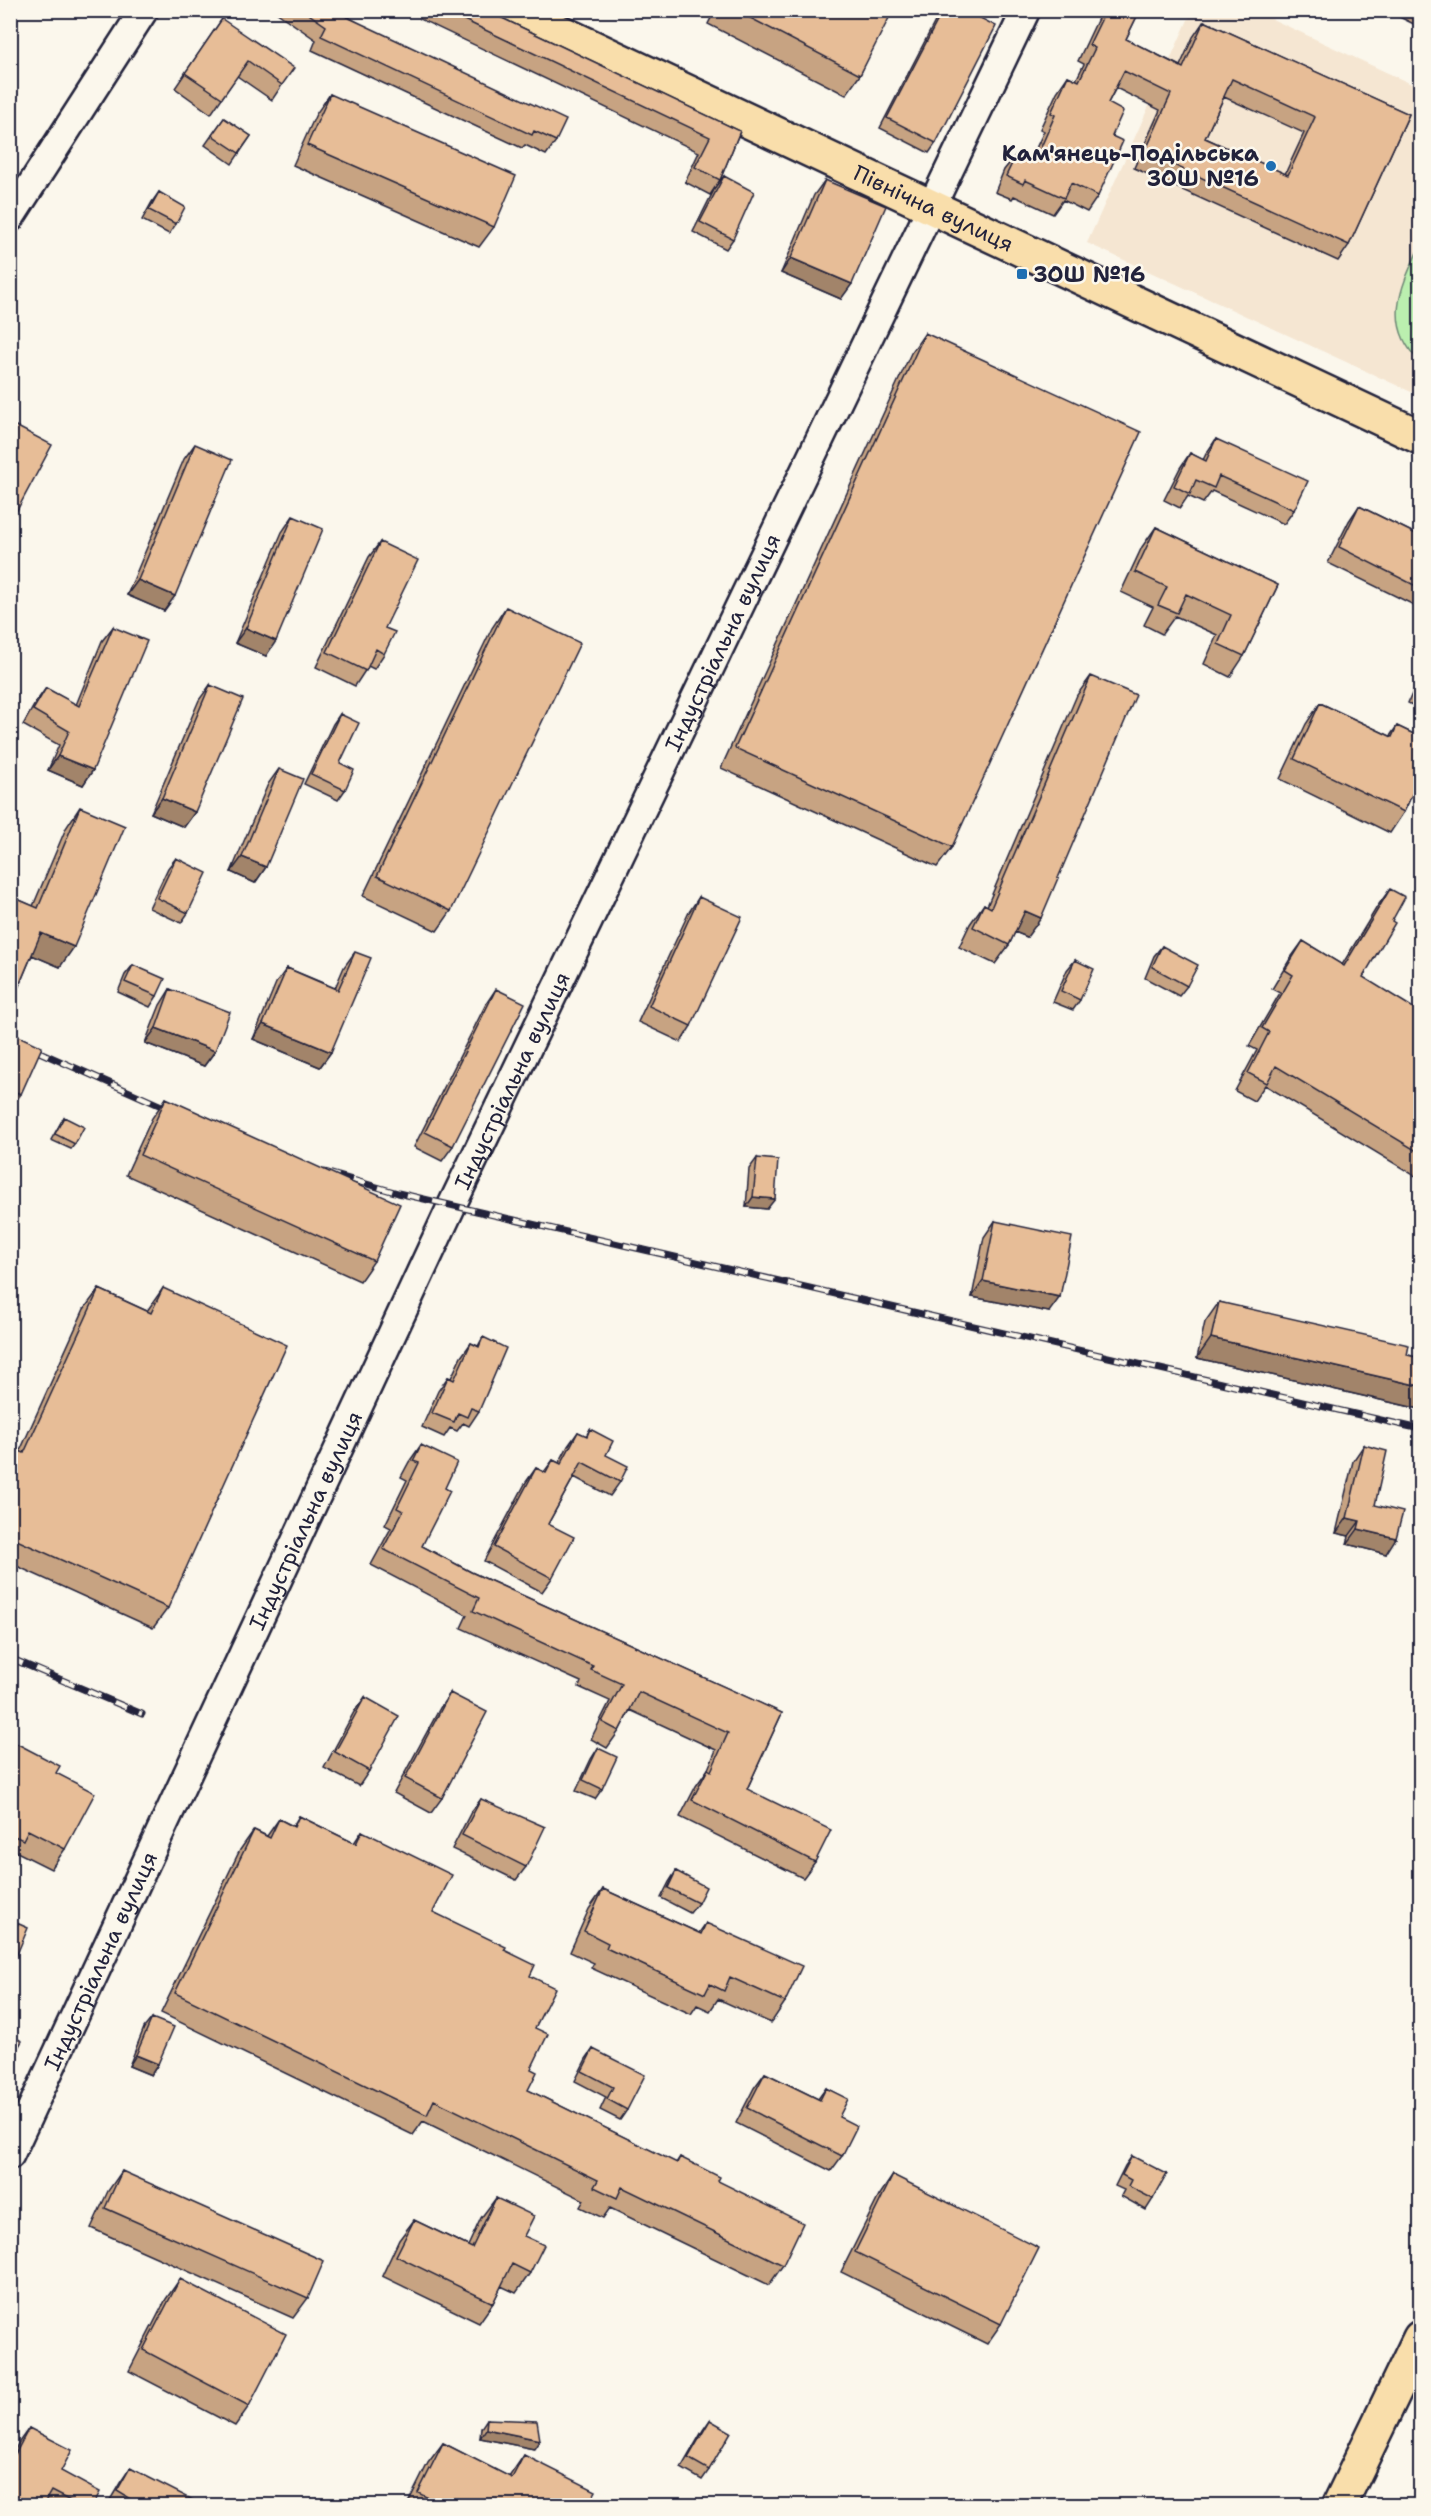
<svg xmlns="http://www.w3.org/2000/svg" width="1431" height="2516" font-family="'Shantell Sans',sans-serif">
	<rect width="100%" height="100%" fill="#fbf7ec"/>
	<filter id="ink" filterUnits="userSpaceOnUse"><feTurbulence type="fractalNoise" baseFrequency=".0167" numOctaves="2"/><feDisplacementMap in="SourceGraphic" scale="12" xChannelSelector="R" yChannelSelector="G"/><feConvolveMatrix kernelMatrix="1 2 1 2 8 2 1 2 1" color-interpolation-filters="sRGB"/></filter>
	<g filter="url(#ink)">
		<path fill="#f5e6d2" d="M1192 11H1255L1420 88V396L1087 243Z"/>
		<path fill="#bbefaf" stroke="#6e8875" stroke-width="1.5" d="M1420 246V362C1382 324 1401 287 1420 246Z"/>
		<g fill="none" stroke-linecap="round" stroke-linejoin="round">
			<g stroke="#22223b" stroke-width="32">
				<g id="minor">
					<path d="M10 218 144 10"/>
					<path id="s1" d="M10 2155 452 1205 1026 10"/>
				</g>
			</g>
			<g stroke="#22223b" stroke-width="38">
				<g id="major">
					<path id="s2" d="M513 10 1420 437"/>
					<path d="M1339 2506 1420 2338"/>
				</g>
			</g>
			<use href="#minor" stroke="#fbf7ec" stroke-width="27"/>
			<use href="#major" stroke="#f9deab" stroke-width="33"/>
			<g stroke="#22223b" stroke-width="7">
				<path id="rail" d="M10 1039 175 1112
					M325 1172 398 1193 1420 1429
					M10 1658 142 1714"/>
			</g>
			<use href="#rail" stroke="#fbf7ec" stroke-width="4.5" stroke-dasharray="14" stroke-linecap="butt"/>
		</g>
		<path fill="#c7a382" stroke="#22223b" stroke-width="1.5" fill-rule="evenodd" d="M273 10H337L556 141 546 155 525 145 522 148 312 50 316 40Z
			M424 10H485L740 131 720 180 710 195 685 182 699 152 420 19Z
			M715 10H890L860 75 846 95 708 24Z
			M941 10H965L936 143 929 153 880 128Z
			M1102 10H1140L1126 39 1180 66 1193 37 1204 21 1409 114 1349 245 1338 261 1134 168 1160 110 1116 88 1108 103 1112 136 1098 196 1087 212 1063 200 1053 214 1014 196 1012 199 995 192 1004 170 1016 155 1030 161 1044 131 1040 129 1057 92 1068 76 1076 80 1084 64 1078 61ZM1224 97 1304 133 1285 174 1205 138Z
			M1385 10H1420V27Z
			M222 19 282 85 272 100 237 76 211 114 175 88Z
			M330 94 494 227 479 247 293 165 316 114Z
			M224 118 251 136 232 164 205 145Z
			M724 176 733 239 726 249 693 232 716 186Z
			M825 180 841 299 781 273 814 195Z
			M159 192 176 224 169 234 142 220 152 202Z
			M925 333 952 847 937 867 721 768 911 353Z
			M10 426 15 514 10 521Z
			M1216 439 1294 510 1284 524 1212 491 1203 503 1188 496 1180 508 1164 500 1180 468 1190 453 1203 460 1206 454Z
			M195 444 164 611 127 595 184 459Z
			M1359 506 1420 536V608L1328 563 1349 521Z
			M293 516 266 656 235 643 282 532Z
			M1156 527 1278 585 1244 656 1230 677 1204 664 1217 635 1175 616 1162 634 1144 625 1153 607 1121 592 1142 547Z
			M380 542 385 628 384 654 374 669 368 666 355 686 316 667 369 557Z
			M506 607 451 911 437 931 363 896 492 628Z
			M113 627 93 770 83 785 48 770 59 745 23 725 36 702 46 688 76 705 102 641Z
			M1420 675V709L1408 703Z
			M1091 676 1027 937 1015 932 1009 945 995 964 959 947 970 924 984 904 987 906 1077 695Z
			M210 685 195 812 184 827 151 813 199 700Z
			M1320 703 1390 736 1397 726 1420 737V793L1414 790 1404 812 1390 833 1280 779 1306 724Z
			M340 714V763L345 790 338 800 304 784 333 724Z
			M279 769 266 867 255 883 231 872 268 784Z
			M80 807 60 967 32 955 18 988 10 998V896L33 906 66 828Z
			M176 858 188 913 181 923 149 908 168 868Z
			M1390 889 1363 977 1415 1096 1420 1100V1179L1265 1085 1254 1101 1235 1091 1257 1050 1249 1046 1280 993 1272 989 1290 959 1303 941 1342 965 1377 907Z
			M699 897 691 1026 681 1042 638 1022 689 912Z
			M1162 946 1187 986 1179 996 1145 978 1154 956Z
			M355 952 331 1052 320 1067 253 1039 276 983 287 968 335 988 344 967Z
			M1075 960 1080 1000 1073 1010 1053 1002 1067 970Z
			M133 965 157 996 150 1007 118 992 125 975Z
			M170 989 215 1051 204 1066 145 1043 160 1005Z
			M496 989 453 1146 442 1161 414 1147 486 1004Z
			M10 1032 21 1094 10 1109Z
			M166 1098 374 1261 360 1281 126 1175 152 1118Z
			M64 1117 75 1144 71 1149 51 1140Z
			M757 1158 767 1209 746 1207 749 1169Z
			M995 1221 1049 1312 972 1297 984 1237Z
			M163 1288 168 1608 153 1628 10 1563V1447L20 1451 84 1309 99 1289 147 1311Z
			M1219 1302 1420 1358V1409L1197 1358 1205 1322Z
			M483 1337 479 1411 469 1426 463 1423 457 1431 450 1428 444 1437 422 1427 438 1391 448 1377 451 1378 461 1357 471 1343 478 1346Z
			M590 1429 620 1482 610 1496 574 1477 548 1524 552 1578 542 1592 484 1561 526 1482 536 1468 544 1472 553 1460 559 1463 568 1446 578 1432 586 1436Z
			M421 1445 445 1488 422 1546 471 1572 782 1713 747 1789 815 1862 803 1878 680 1817 696 1786 708 1769 716 1750 630 1710 619 1731 607 1748 591 1739 610 1701 579 1687 581 1682 461 1628 467 1615 371 1565 391 1528 385 1525 407 1480 401 1477 409 1462Z
			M1364 1445 1375 1505 1386 1554 1347 1544 1349 1536 1336 1533 1353 1461Z
			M450 1693 442 1798 431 1813 394 1793 440 1708Z
			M365 1697 369 1771 359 1786 324 1768 354 1712Z
			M10 1740 56 1773 65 1849 51 1869 15 1851 10 1858Z
			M598 1748 602 1789 595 1799 576 1791 591 1759Z
			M481 1799 526 1867 516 1880 452 1849 471 1812Z
			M299 1816 354 1843 362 1831 433 1912 504 1950 530 1976 535 2028 528 2090 676 2163 680 2157 718 2181 783 2265 769 2285 610 2208 603 2218 580 2207 584 2200 423 2121 413 2135 161 2013 240 1850 254 1830 267 1836 279 1819 293 1826Z
			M676 1871 698 1903 690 1913 661 1898 669 1882Z
			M603 1889 699 1933 706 1923 785 2002 771 2023 718 1999 710 2011 697 2005 691 2014 591 1968 594 1963 570 1952 589 1909Z
			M152 2018 158 2064 151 2075 129 2066 144 2028Z
			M593 2049 627 2110 620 2120 600 2110 606 2097 575 2081 586 2059Z
			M765 2073 818 2099 826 2088 839 2117 842 2156 831 2171 736 2123 754 2088Z
			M1132 2156 1153 2199 1146 2210 1121 2196 1124 2190 1115 2186 1125 2166Z
			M122 2171 308 2298 293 2318 91 2228 108 2191Z
			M893 2175 1001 2324 987 2344 841 2272 879 2196Z
			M496 2198 524 2236 530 2273 516 2293 501 2286 493 2303 479 2323 382 2276 399 2240 414 2220 468 2246 481 2218Z
			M180 2279 249 2406 235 2426 129 2371 166 2299Z
			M487 2419 534 2449 480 2438 481 2428Z
			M710 2420 709 2470 702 2480 681 2468 703 2430Z
			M29 2428 61 2471 93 2505H10V2459L19 2442Z
			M443 2443 509 2477 524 2455 588 2505H407L428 2463Z
			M130 2468 195 2505H107L120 2483Z"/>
		<path fill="#a2846a" stroke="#22223b" stroke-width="1.5" d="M791 258 852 284 841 299 781 273Z
			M138 580 175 596 164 611 127 595Z
			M246 628 276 641 266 656 235 643Z
			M58 756 93 770 83 785 48 770Z
			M162 798 195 812 184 827 151 813Z
			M242 857 266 867 255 883 231 872Z
			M1025 911 1041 918 1027 937 1012 931Z
			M41 933 74 947 60 967 27 953Z
			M10 984 18 988 10 998Z
			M263 1024 331 1052 320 1067 253 1039Z
			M156 1028 215 1051 204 1066 145 1043Z
			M753 1197 775 1199 767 1209 746 1207Z
			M983 1281 1060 1297 1049 1312 972 1297Z
			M1211 1338 1420 1386V1409L1197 1358Z
			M1347 1518 1360 1521 1349 1536 1336 1533Z
			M1358 1529 1396 1538 1386 1554 1347 1544Z
			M136 2055 158 2064 151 2075 129 2066Z
			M486 2429 540 2440 534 2449 480 2438Z"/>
		<path fill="#e7bd97" stroke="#22223b" stroke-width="1.5" fill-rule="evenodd" d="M303 10H337L345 16 566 120 556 141 534 131 532 135 321 36 326 26Z
			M443 10H485L740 131 720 180 695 167 710 137Z
			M735 10H890L892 12 860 75Z
			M943 10H965L996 26 936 143 887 118Z
			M1106 10H1140L1126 39 1183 68 1204 21 1409 114 1349 245 1145 152 1171 94 1124 71 1108 103 1123 111 1112 136 1123 141 1098 196 1071 183 1064 198 1025 180 1023 184 1006 176 1016 155 1034 163 1055 115 1051 113 1068 76 1079 81 1095 48 1089 45ZM1232 79 1315 117 1288 175 1205 138Z
			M222 19 294 68 282 85 248 61 222 98 185 73Z
			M330 94 516 176 494 227 307 145Z
			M224 118 251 136 239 153 212 135Z
			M724 176 754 192 733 239 700 222Z
			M825 180 886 206 852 284 791 258Z
			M159 192 185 207 176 224 149 210Z
			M925 333 1141 432 952 847 735 748Z
			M12 424 52 445 15 514 10 512V427Z
			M1216 439 1308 481 1294 510 1219 476 1214 488 1196 480 1190 494 1174 486 1190 453 1206 461Z
			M195 444 232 460 175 596 138 580Z
			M1359 506 1420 536V588L1339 547Z
			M293 516 323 529 276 641 246 628Z
			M1156 527 1278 585 1244 656 1218 644 1231 615 1186 594 1177 613 1158 605 1167 587 1135 572Z
			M380 542 418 560 385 628 395 632 384 654 376 649 366 671 327 652Z
			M506 607 580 643 451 911 377 876Z
			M113 627 147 641 93 770 58 756 69 731 33 710 46 688 79 706Z
			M1091 676 1136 695 1041 918 1025 911 1009 945 973 927 984 904 991 908Z
			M210 685 243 699 195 812 162 798Z
			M1320 703 1392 737 1397 726 1420 737V777L1404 812 1294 759Z
			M340 714 359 723 340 763 354 770 345 790 311 774Z
			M279 769 303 779 266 867 242 857Z
			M80 807 125 826 74 947 41 933 18 988 10 984V896L38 908Z
			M176 858 207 873 188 913 157 898Z
			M1390 889 1405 897 1392 921 1395 923 1363 977 1420 1012V1087L1415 1096 1420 1100V1153L1276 1066 1267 1083 1248 1073 1269 1032 1262 1028 1293 975 1285 970 1303 941 1344 966Z
			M699 897 742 917 691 1026 649 1006Z
			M1162 946 1198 965 1187 986 1152 967Z
			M355 952 371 958 331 1052 263 1024 287 968 338 990Z
			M1075 960 1094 969 1080 1000 1061 991Z
			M133 965 165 979 157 996 125 982Z
			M170 989 230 1012 215 1051 156 1028Z
			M496 989 525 1003 453 1146 425 1132Z
			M10 1032 42 1047 21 1094 10 1090Z
			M166 1098 400 1204 374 1261 140 1155Z
			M64 1117 84 1127 75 1144 55 1134Z
			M757 1158 778 1160 775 1199 753 1197Z
			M995 1221 1072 1237 1060 1297 983 1281Z
			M163 1288 287 1345 168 1608 10 1537V1447L24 1453 99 1289 151 1313Z
			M1219 1302 1409 1345 1407 1355 1420 1358V1386L1211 1338Z
			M483 1337 506 1348 479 1411 471 1408 467 1417 458 1413 454 1422 432 1413 448 1377 454 1380 471 1343 479 1347Z
			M590 1429 613 1441 606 1455 628 1466 620 1482 582 1462 548 1524 574 1537 552 1578 494 1547 536 1468 546 1473 553 1460 561 1464 578 1432 587 1436Z
			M421 1445 457 1462 445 1488 450 1491 422 1546 471 1572 782 1713 747 1789 831 1830 815 1862 692 1800 708 1769 711 1771 728 1733 639 1692 619 1731 602 1722 622 1684 591 1670 593 1666 473 1611 479 1598 383 1549 403 1511 397 1508 419 1463 413 1461Z
			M1364 1445 1387 1451 1375 1505 1403 1512 1396 1538 1358 1529 1360 1521 1347 1518Z
			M450 1693 487 1712 442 1798 405 1778Z
			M365 1697 399 1716 369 1771 335 1752Z
			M10 1740 60 1766 56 1773 95 1793 65 1849 28 1830 23 1840 10 1834Z
			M598 1748 617 1757 602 1789 583 1780Z
			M481 1799 545 1827 526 1867 462 1835Z
			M299 1816 356 1844 362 1831 452 1875 433 1912 506 1947 504 1950 535 1965 530 1976 555 1988 535 2028 548 2034 531 2069 537 2072 528 2090 677 2163 680 2157 720 2177 718 2181 803 2223 783 2265 622 2187 617 2198 594 2187 598 2180 434 2100 427 2115 175 1993 254 1830 270 1838 279 1819 294 1827Z
			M676 1871 706 1887 698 1903 668 1888Z
			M603 1889 701 1934 706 1923 802 1966 785 2002 730 1977 724 1991 710 1984 705 1994 606 1948 608 1943 584 1931Z
			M10 1920 28 1928 10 1971Z
			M152 2018 174 2027 158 2064 136 2055Z
			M10 2035 22 2041 10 2061Z
			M593 2049 645 2075 627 2110 607 2099 613 2087 582 2071Z
			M765 2073 820 2100 826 2088 848 2099 839 2117 857 2126 842 2156 747 2108Z
			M1132 2156 1167 2174 1153 2199 1128 2186 1131 2180 1122 2175Z
			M122 2171 324 2261 308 2298 105 2208Z
			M893 2175 1039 2248 1001 2324 855 2252Z
			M496 2198 534 2216 524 2236 544 2245 530 2273 512 2264 493 2303 396 2256 414 2220 472 2248Z
			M180 2279 286 2334 249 2406 143 2350Z
			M487 2419 537 2421 540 2440 486 2429Z
			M710 2420 731 2432 709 2470 688 2458Z
			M29 2428 72 2450 61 2471 100 2492 93 2505H78L51 2491 43 2505H10V2478L13 2474 10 2473V2464Z
			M443 2443 512 2478 524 2455 596 2491 588 2505H443L418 2493Z
			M130 2468 197 2502 195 2505H140L117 2491Z"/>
	</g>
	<g fill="#1f6fb2" stroke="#fbf7ec" stroke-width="2">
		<circle cx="1271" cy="166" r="6"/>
		<rect x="1016" y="268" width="12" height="12" rx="3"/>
	</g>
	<g text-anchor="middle" stroke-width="5" stroke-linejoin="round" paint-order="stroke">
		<g font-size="22" font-weight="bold" fill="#22223b" stroke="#fbf7ec" text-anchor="end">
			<text x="1259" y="161">Кам'янець-Подільська<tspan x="1259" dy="25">ЗОШ №16</tspan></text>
			<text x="1034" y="282" text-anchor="start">ЗОШ №16</text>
		</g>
		<g font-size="22" fill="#22223b" stroke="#fbf7ec">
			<text dy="8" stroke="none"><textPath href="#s2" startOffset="465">Північна вулиця</textPath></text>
			<text dy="8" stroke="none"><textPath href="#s1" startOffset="1672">Індустріальна вулиця</textPath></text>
			<text dy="8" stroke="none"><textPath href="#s1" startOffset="1186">Індустріальна вулиця</textPath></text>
			<text dy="8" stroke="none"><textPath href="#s1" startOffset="700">Індустріальна вулиця</textPath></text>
			<text dy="8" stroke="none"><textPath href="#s1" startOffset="214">Індустріальна вулиця</textPath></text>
		</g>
	</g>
	<rect width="1431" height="2516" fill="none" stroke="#fbf7ec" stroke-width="36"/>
	<rect x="18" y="18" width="1395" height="2480" fill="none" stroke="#22223b" stroke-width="2" filter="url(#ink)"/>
</svg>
